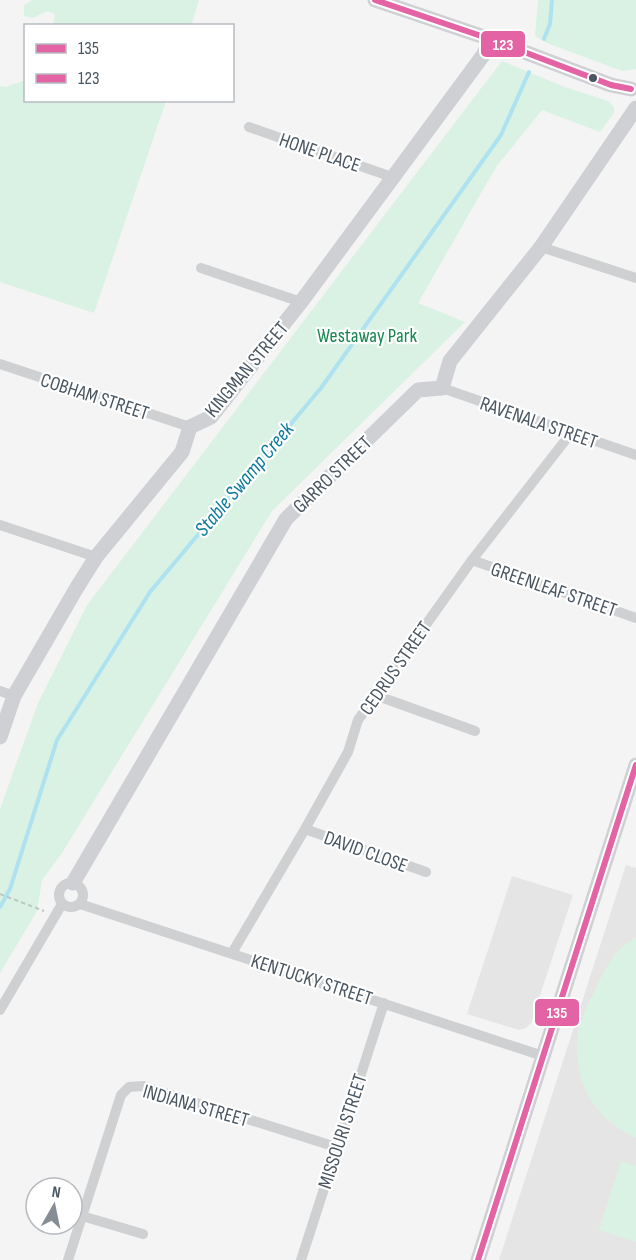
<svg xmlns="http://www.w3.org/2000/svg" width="636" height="1260" font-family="'Sofia Sans Condensed',sans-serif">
	<rect width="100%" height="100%" fill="#f4f4f4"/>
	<path fill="#e6e5e6" d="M626 865 636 868V1260H499Z
		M512 876 573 895 531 1023 526 1028 519 1030 467 1014Z"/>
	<path fill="#d9f2e3" d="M32 0H199L191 26 53 25 55 14 47 11 33 18 24 16V5Z
		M538 0H636V69L622 71 547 43 535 36Z
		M502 61 562 86 608 101 614 107V113L600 132 542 110 496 167 418 303 465 322 272 511 62 853 42 880 37 911 0 973V809L38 703 87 605Z
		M25 80 26 100 166 101 94 313 0 282V86L6 87Z
		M636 937V1138C593 1118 572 1081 578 1033 581 1018 588 1004 595 990 607 966 612 952 636 937Z
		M621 1161 636 1166V1242L599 1230Z"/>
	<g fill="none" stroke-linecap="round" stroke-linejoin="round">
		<path stroke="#aee2f0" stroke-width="4" d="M544 39 550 24 552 0
			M0 907 10 889 57 740 150 592 321 388 501 135 529 72"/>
		<path stroke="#bcc7c4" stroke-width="2" stroke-dasharray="4.5 3" stroke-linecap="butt" d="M0 894 44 911"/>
		<path stroke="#ced0d2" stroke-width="10" d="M249 127 392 177
			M541 247 636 278
			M201 268 301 302
			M0 364 190 427
			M442 388 636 455
			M0 525 96 557
			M472 560 636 618
			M0 691 14 696
			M375 695 475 731
			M305 829 426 872
			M59 895a12 12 0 1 1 24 0a12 12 0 1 1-24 0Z
			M80 904 543 1056
			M232 953 305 829 348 752 358 720 472 560 571 433
			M0 1010 62 904
			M82 1216 143 1234
			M68 1260 121 1095 129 1087 143 1086 336 1147
			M301 1260 384 1003"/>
		<path stroke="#ced0d4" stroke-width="15" d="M375 0 490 39 611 85 631 89
			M0 737 14 696 76 589 96 557 182 452 190 427 211 417 301 302 484 54 490 39
			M73 883 286 519 418 390 442 388 450 361 541 247 636 108
			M478 1260 636 765"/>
		<g stroke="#fff" stroke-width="10">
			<path id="bus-1" d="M478 1260 636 765"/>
		</g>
		<g stroke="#fff" stroke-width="10">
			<path id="bus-2" d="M375 0 490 39 611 85 631 89"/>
		</g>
		<use href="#bus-1" stroke="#e463a4" stroke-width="6"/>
		<use href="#bus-2" stroke="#e463a4" stroke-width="6"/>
	</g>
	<circle fill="#4a5661" stroke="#fff" stroke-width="2" cx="593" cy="78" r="5"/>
	<g text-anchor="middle" stroke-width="4.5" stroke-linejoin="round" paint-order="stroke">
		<g font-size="20" fill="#4a5661" stroke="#fff">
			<text transform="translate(320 152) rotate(19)" y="7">HONE PLACE</text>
			<text transform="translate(246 369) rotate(-50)" y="7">KINGMAN STREET</text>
			<text transform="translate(95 396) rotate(18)" y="7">COBHAM STREET</text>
			<text transform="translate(539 422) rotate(19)" y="7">RAVENALA STREET</text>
			<text transform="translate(332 474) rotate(-44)" y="7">GARRO STREET</text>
			<text transform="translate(554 589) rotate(19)" y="7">GREENLEAF STREET</text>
			<text transform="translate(395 668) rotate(-55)" y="7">CEDRUS STREET</text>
			<text transform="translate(366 851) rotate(20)" y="7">DAVID CLOSE</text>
			<text transform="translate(312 979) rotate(18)" y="7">KENTUCKY STREET</text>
			<text transform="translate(196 1105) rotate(16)" y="7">INDIANA STREET</text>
			<text transform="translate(342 1131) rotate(-72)" y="7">MISSOURI STREET</text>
		</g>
		<g font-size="20" fill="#17864f" stroke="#fff">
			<text x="367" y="342">Westaway Park</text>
		</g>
		<g font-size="21" font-style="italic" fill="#0c7c9b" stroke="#fff">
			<text transform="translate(244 479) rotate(-50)" y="7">Stable Swamp Creek</text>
		</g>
	</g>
	<g stroke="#fff" stroke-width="2">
		<rect x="480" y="30" width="46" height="28" rx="6" fill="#e463a4"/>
		<rect x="534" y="998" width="46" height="29" rx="6" fill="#e463a4"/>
	</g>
	<g font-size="16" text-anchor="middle" font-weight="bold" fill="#fff">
		<text x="503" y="50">123</text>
		<text x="557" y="1018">135</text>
	</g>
	<rect x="24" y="24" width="210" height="78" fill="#ffffff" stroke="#b7bbc0" stroke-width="1.5"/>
	<rect x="36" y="44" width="30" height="9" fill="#e463a4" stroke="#b7bbc0" stroke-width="1.5"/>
	<text x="78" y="54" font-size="18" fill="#4a5661">135</text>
	<rect x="36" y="74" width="30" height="9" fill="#e463a4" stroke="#b7bbc0" stroke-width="1.5"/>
	<text x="78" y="84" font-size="18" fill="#4a5661">123</text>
	<g transform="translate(54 1206) rotate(9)"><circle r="28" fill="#ffffff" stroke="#b7bbc0" stroke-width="1.5"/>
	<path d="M0-4.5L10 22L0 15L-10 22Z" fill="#868d94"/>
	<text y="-9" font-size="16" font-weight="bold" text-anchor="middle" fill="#4a5661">N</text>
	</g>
</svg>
